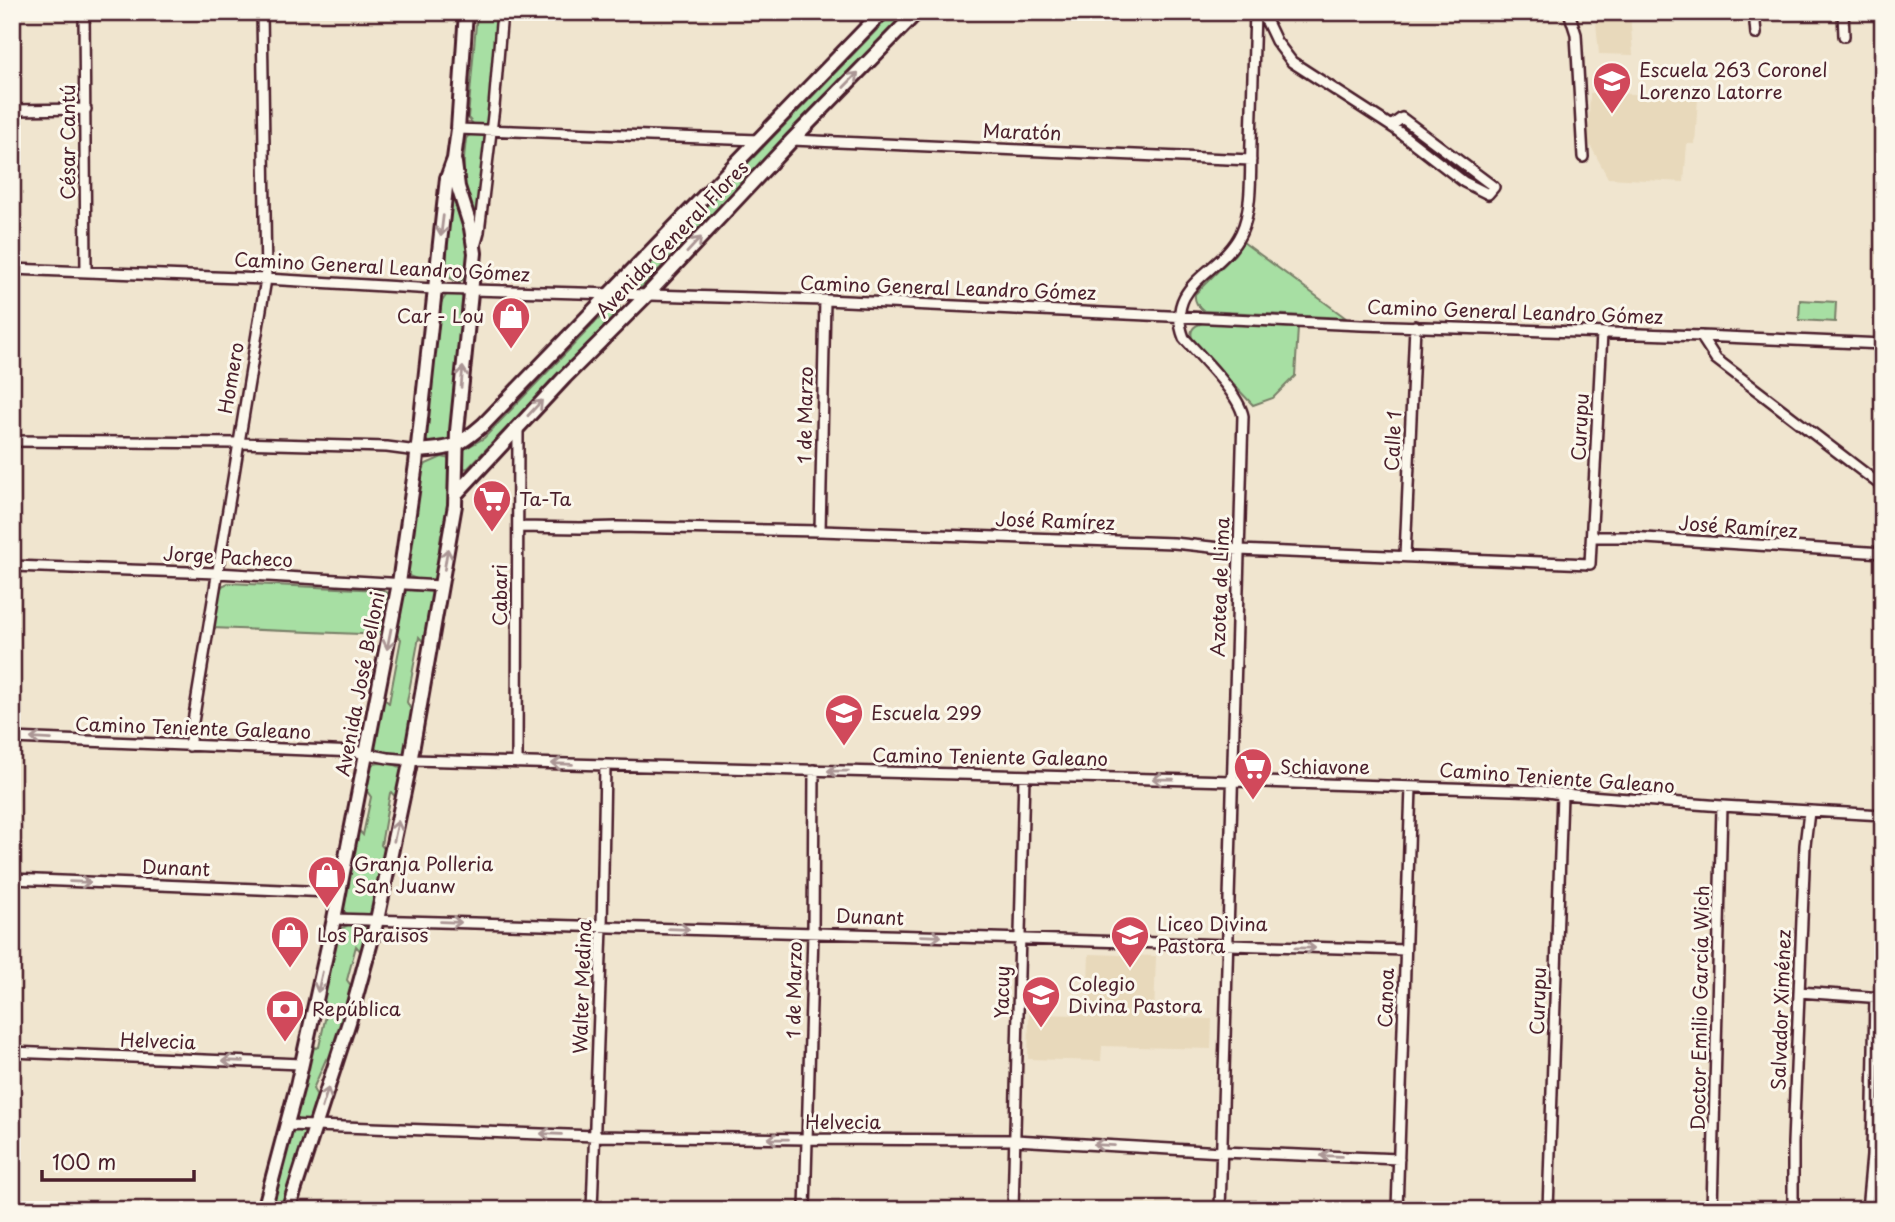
<svg xmlns="http://www.w3.org/2000/svg" width="1895" height="1222" font-family="'Playpen Sans',sans-serif">
	<rect width="100%" height="100%" fill="#f0e5cf"/>
	<filter id="ink" filterUnits="userSpaceOnUse"><feTurbulence type="fractalNoise" baseFrequency=".0143" numOctaves="2"/><feDisplacementMap in="SourceGraphic" scale="14" xChannelSelector="R" yChannelSelector="G"/><feConvolveMatrix kernelMatrix="1 2 1 2 8 2 1 2 1" color-interpolation-filters="sRGB"/></filter>
	<g filter="url(#ink)">
		<path fill="#e8d9bb" d="M1595 12H1630L1633 55 1599 54Z
			M1598 92 1698 98 1695 144H1687L1684 182 1608 178 1588 141 1590 93Z
			M1089 954 1156 956 1154 1017 1212 1019 1211 1049 1102 1046 1101 1061 1028 1059 1029 1014 1087 1015Z"/>
		<path fill="#a7dfa3" stroke="#787f67" stroke-width="2" d="M477 12H498L488 117 486 124 483 126 474 125 468 118Z
			M894 12H907L643 286 640 288 636 286 635 282 637 278Z
			M474 133 487 137 477 217H476C459 191 463 168 466 139L468 136Z
			M452 170 455 203 472 248 468 277C459 284 450 282 446 271Z
			M1243 242 1346 318 1204 311C1198 306 1194 302 1195 294L1235 254Z
			M456 293 462 296 465 303 452 436 450 439 428 442 425 439 441 303 447 294Z
			M1800 300 1836 302 1835 322 1799 320Z
			M613 304H618L620 308 619 311 468 468 463 469V450L484 438Z
			M1203 323 1298 328 1295 376 1273 398 1253 405 1193 342C1189 331 1192 326 1203 323Z
			M442 457 450 459 453 465 447 531 441 535 438 560 441 563 437 577 432 580H419L409 576 406 568 422 471 426 464Z
			M228 583 381 590 389 593 391 597 385 635 212 628 220 592 222 586Z
			M406 590 433 592 434 594 425 644 419 637 407 702 413 714 405 752C395 758 380 755 373 746L382 697 389 703 401 639 394 632 403 591Z
			M380 763C387 764 398 763 402 769L398 800 391 792 390 793 381 845 387 852 374 910 367 916C356 916 346 918 342 907L356 827 363 835 371 797 364 787 369 765Z
			M348 925H365L369 932 363 954 356 946 347 980 354 990 332 1066 326 1059 313 1089 319 1099 313 1119 308 1124 296 1122 293 1118 311 1040 316 1048 319 1047 326 1015 321 1004 335 936 338 930Z
			M298 1131 304 1132 307 1137 282 1210H267L290 1133Z"/>
		<g fill="none" stroke-linecap="round" stroke-linejoin="round">
			<g stroke="#4a1f2b" stroke-width="14">
				<path id="street" d="M84 12 86 272
					M1257 12 1267 22 1276 41 1292 62 1394 128 1464 182 1488 194 1494 187 1402 118 1391 126
					M1569 12 1576 34 1583 157
					M1668 12V13
					M1754 12 1756 34
					M1843 12 1844 36
					M12 110 86 109
					M458 129 758 140
					M792 140 1251 160
					M476 243 479 232 494 107 502 12
					M12 269 266 279 434 289 825 300 1361 325 1701 336 1883 344
					M1701 336 1716 359 1883 487
					M12 441 238 443 387 447 417 451
					M518 527 580 528 617 527 820 531 1174 543 1239 550 1590 564 1602 333
					M820 531 825 300
					M1592 537H1629L1883 553
					M1405 556 1415 326
					M12 566 217 573 441 586
					M12 738 357 752 388 758 411 760 1232 781 1540 791 1562 794 1722 806 1883 815
					M189 746 266 279 262 12
					M517 763 518 427
					M12 879 330 892 339 894
					M334 919 1405 950
					M1799 992 1883 998
					M12 1052 301 1064
					M287 1125 595 1136 807 1139 1015 1140 1222 1152 1399 1159
					M1793 1209 1833 1210
					M592 1210 602 927 605 766
					M805 1210 813 933 814 770
					M1013 1210 1024 776
					M1220 1210 1243 416C1239 394 1200 356 1184 338 1163 283 1222 274 1241 233 1253 208 1250 170 1251 142 1252 99 1254 56 1255 12
					M1397 1210 1411 787
					M1548 1210 1562 794
					M1712 1210 1722 806
					M1793 1210V1143L1805 845 1809 812
					M1867 1210 1872 1156 1875 997"/>
			</g>
			<g stroke="#4a1f2b" stroke-width="18">
				<path id="secondary" d="M417 451C452 449 458 447 484 424L882 12
					M456 494 565 377 647 295 792 140 917 12
					M264 1210 297 1086 334 919 399 583 416 464 447 178 454 159 458 129 466 12
					M288 1210 349 1022 377 920 409 768 455 505 457 431 475 253 471 228 458 187 455 163"/>
			</g>
			<use href="#street" stroke="#fbf7ec" stroke-width="9"/>
			<use href="#secondary" stroke="#fbf7ec" stroke-width="12"/>
		</g>
		<defs><path id="oneway-shaft" d="M-6 0H5M1.5-3L5.5 0L1.5 3" fill="none" stroke-width="1.6" stroke-linecap="round" stroke-linejoin="round" transform="scale(1.75)"/></defs>
		<g stroke="#ab9695">
			<use href="#oneway-shaft" transform="translate(851 80) rotate(-46)"/>
			<use href="#oneway-shaft" transform="translate(442 226) rotate(97)"/>
			<use href="#oneway-shaft" transform="translate(694 245) rotate(-47)"/>
			<use href="#oneway-shaft" transform="translate(462 377) rotate(-85)"/>
			<use href="#oneway-shaft" transform="translate(535 408) rotate(-47)"/>
			<use href="#oneway-shaft" transform="translate(446 559) rotate(-81)"/>
			<use href="#oneway-shaft" transform="translate(389 639) rotate(101)"/>
			<use href="#oneway-shaft" transform="translate(41 739) rotate(-177)"/>
			<use href="#oneway-shaft" transform="translate(562 764) rotate(-178)"/>
			<use href="#oneway-shaft" transform="translate(838 771) rotate(-179)"/>
			<use href="#oneway-shaft" transform="translate(1163 779) rotate(-179)"/>
			<use href="#oneway-shaft" transform="translate(396 831) rotate(-78)"/>
			<use href="#oneway-shaft" transform="translate(80 882) rotate(2)"/>
			<use href="#oneway-shaft" transform="translate(451 922) rotate(2)"/>
			<use href="#oneway-shaft" transform="translate(679 929) rotate(2)"/>
			<use href="#oneway-shaft" transform="translate(931 936) rotate(2)"/>
			<use href="#oneway-shaft" transform="translate(1305 948) rotate(1)"/>
			<use href="#oneway-shaft" transform="translate(320 982) rotate(103)"/>
			<use href="#oneway-shaft" transform="translate(233 1061) rotate(-178)"/>
			<use href="#oneway-shaft" transform="translate(325 1098) rotate(-72)"/>
			<use href="#oneway-shaft" transform="translate(551 1134) rotate(-178)"/>
			<use href="#oneway-shaft" transform="translate(778 1139) rotate(-179)"/>
			<use href="#oneway-shaft" transform="translate(1104 1145) rotate(-177)"/>
			<use href="#oneway-shaft" transform="translate(1331 1156) rotate(-178)"/>
		</g>
	</g>
	<defs>
		<g id="school-pin" transform="scale(2.0125)"><path d="M0 17L-7.5 6A9.5 9.5 0 1 1 7.5 6Z" fill="#d1495b" stroke="#fbf7ec"/><path d="M0-5L7-2L0 1L-7-2ZM-4 1L0 2.5L4 1V4Q0 6-4 4Z" fill="#fff"/></g>
		<g id="shop-pin" transform="scale(2.0125)"><path d="M0 17L-7.5 6A9.5 9.5 0 1 1 7.5 6Z" fill="#d1495b" stroke="#fbf7ec"/><path d="M-5-2.5h2.3a2.7 3.5 0 0 1 5.4 0H5L5.5 6h-11ZM-1.5-2.5h3a1.5 2.3 0 0 0-3 0Z" fill="#fff"/></g>
		<g id="supermarket-pin" transform="scale(2.0125)"><path d="M0 17L-7.5 6A9.5 9.5 0 1 1 7.5 6Z" fill="#d1495b" stroke="#fbf7ec"/><path d="M-6-5.5h2.5l.6 2H6L4.5 2H-2.5L-4.4-4H-6ZM-1.5 3.2a1.3 1.3 0 1 0 .1 0ZM3 3.2a1.3 1.3 0 1 0 .1 0Z" fill="#fff"/></g>
		<g id="bank-pin" transform="scale(2.0125)"><path d="M0 17L-7.5 6A9.5 9.5 0 1 1 7.5 6Z" fill="#d1495b" stroke="#fbf7ec"/><path d="M-6-4H6V4H-6ZM0-2.3a2.3 2.3 0 1 0 0 4.6a2.3 2.3 0 1 0 0-4.6Z" fill="#fff"/></g>
	</defs>
	<g fill-rule="evenodd">
		<use href="#school-pin" x="1612" y="81"/>
		<use href="#shop-pin" x="511" y="316"/>
		<use href="#supermarket-pin" x="492" y="499"/>
		<use href="#school-pin" x="844" y="713"/>
		<use href="#supermarket-pin" x="1253" y="767"/>
		<use href="#shop-pin" x="327" y="875"/>
		<use href="#shop-pin" x="290" y="935"/>
		<use href="#school-pin" x="1130" y="935"/>
		<use href="#school-pin" x="1041" y="995"/>
		<use href="#bank-pin" x="285" y="1009"/>
	</g>
	<g text-anchor="middle" stroke-width="6" stroke-linejoin="round" paint-order="stroke">
		<g font-size="19" fill="#4a1f2b" stroke="#fbf7ec" text-anchor="start">
			<text x="1639" y="77">Escuela 263 Coronel<tspan x="1639" dy="22">Lorenzo Latorre</tspan></text>
			<text x="484" y="323" text-anchor="end">Car - Lou</text>
			<text x="519" y="506">Ta-Ta</text>
			<text x="871" y="720">Escuela 299</text>
			<text x="1280" y="774">Schiavone</text>
			<text x="354" y="871">Granja Polleria<tspan x="354" dy="22">San Juanw</tspan></text>
			<text x="1157" y="931">Liceo Divina<tspan x="1157" dy="22">Pastora</tspan></text>
			<text x="317" y="942">Los Paraisos</text>
			<text x="1068" y="991">Colegio<tspan x="1068" dy="22">Divina Pastora</tspan></text>
			<text x="312" y="1016">República</text>
		</g>
		<g font-size="19" fill="#4a1f2b" stroke="#fbf7ec">
			<text transform="translate(1022 132) rotate(2)" y="7">Maratón</text>
			<text transform="translate(68 142) rotate(-90)" y="7">César Cantú</text>
			<text transform="translate(672 239) rotate(-46)" y="7">Avenida General Flores</text>
			<text transform="translate(382 267) rotate(3)" y="7">Camino General Leandro Gómez</text>
			<text transform="translate(948 288) rotate(2)" y="7">Camino General Leandro Gómez</text>
			<text transform="translate(1515 312) rotate(2)" y="7">Camino General Leandro Gómez</text>
			<text transform="translate(231 378) rotate(-80)" y="7">Homero</text>
			<text transform="translate(805 415) rotate(-89)" y="7">1 de Marzo</text>
			<text transform="translate(1580 427) rotate(-87)" y="7">Curupu</text>
			<text transform="translate(1393 441) rotate(-87)" y="7">Calle 1</text>
			<text transform="translate(1055 521) rotate(2)" y="7">José Ramírez</text>
			<text transform="translate(1738 527) rotate(4)" y="7">José Ramírez</text>
			<text transform="translate(228 557) rotate(3)" y="7">Jorge Pacheco</text>
			<text transform="translate(1220 587) rotate(-88)" y="7">Azotea de Lima</text>
			<text transform="translate(500 595) rotate(-90)" y="7">Cabari</text>
			<text transform="translate(360 684) rotate(-79)" y="7">Avenida José Belloni</text>
			<text transform="translate(193 728) rotate(2)" y="7">Camino Teniente Galeano</text>
			<text transform="translate(990 757) rotate(1)" y="7">Camino Teniente Galeano</text>
			<text transform="translate(1557 778) rotate(4)" y="7">Camino Teniente Galeano</text>
			<text transform="translate(176 868) rotate(2)" y="7">Dunant</text>
			<text transform="translate(870 917) rotate(2)" y="7">Dunant</text>
			<text transform="translate(582 987) rotate(-88)" y="7">Walter Medina</text>
			<text transform="translate(794 990) rotate(-89)" y="7">1 de Marzo</text>
			<text transform="translate(1002 992) rotate(-89)" y="7">Yacuy</text>
			<text transform="translate(1386 998) rotate(-88)" y="7">Canoa</text>
			<text transform="translate(1538 1001) rotate(-88)" y="7">Curupu</text>
			<text transform="translate(1700 1008) rotate(-89)" y="7">Doctor Emilio García Wich</text>
			<text transform="translate(1781 1010) rotate(-88)" y="7">Salvador Ximénez</text>
			<text transform="translate(158 1041) rotate(2)" y="7">Helvecia</text>
			<text x="843" y="1129">Helvecia</text>
		</g>
	</g>
	<rect width="1895" height="1222" fill="none" stroke="#fbf7ec" stroke-width="42"/>
	<rect x="21" y="21" width="1853" height="1180" fill="none" stroke="#4a1f2b" stroke-width="2.5" filter="url(#ink)"/>
	<path d="M42 1170v10h152v-10" fill="none" stroke="#4a1f2b" stroke-width="3.5"/>
	<text x="52" y="1170" font-size="21" fill="#4a1f2b" stroke="#fbf7ec" stroke-width="5" paint-order="stroke">100 m</text>
</svg>
